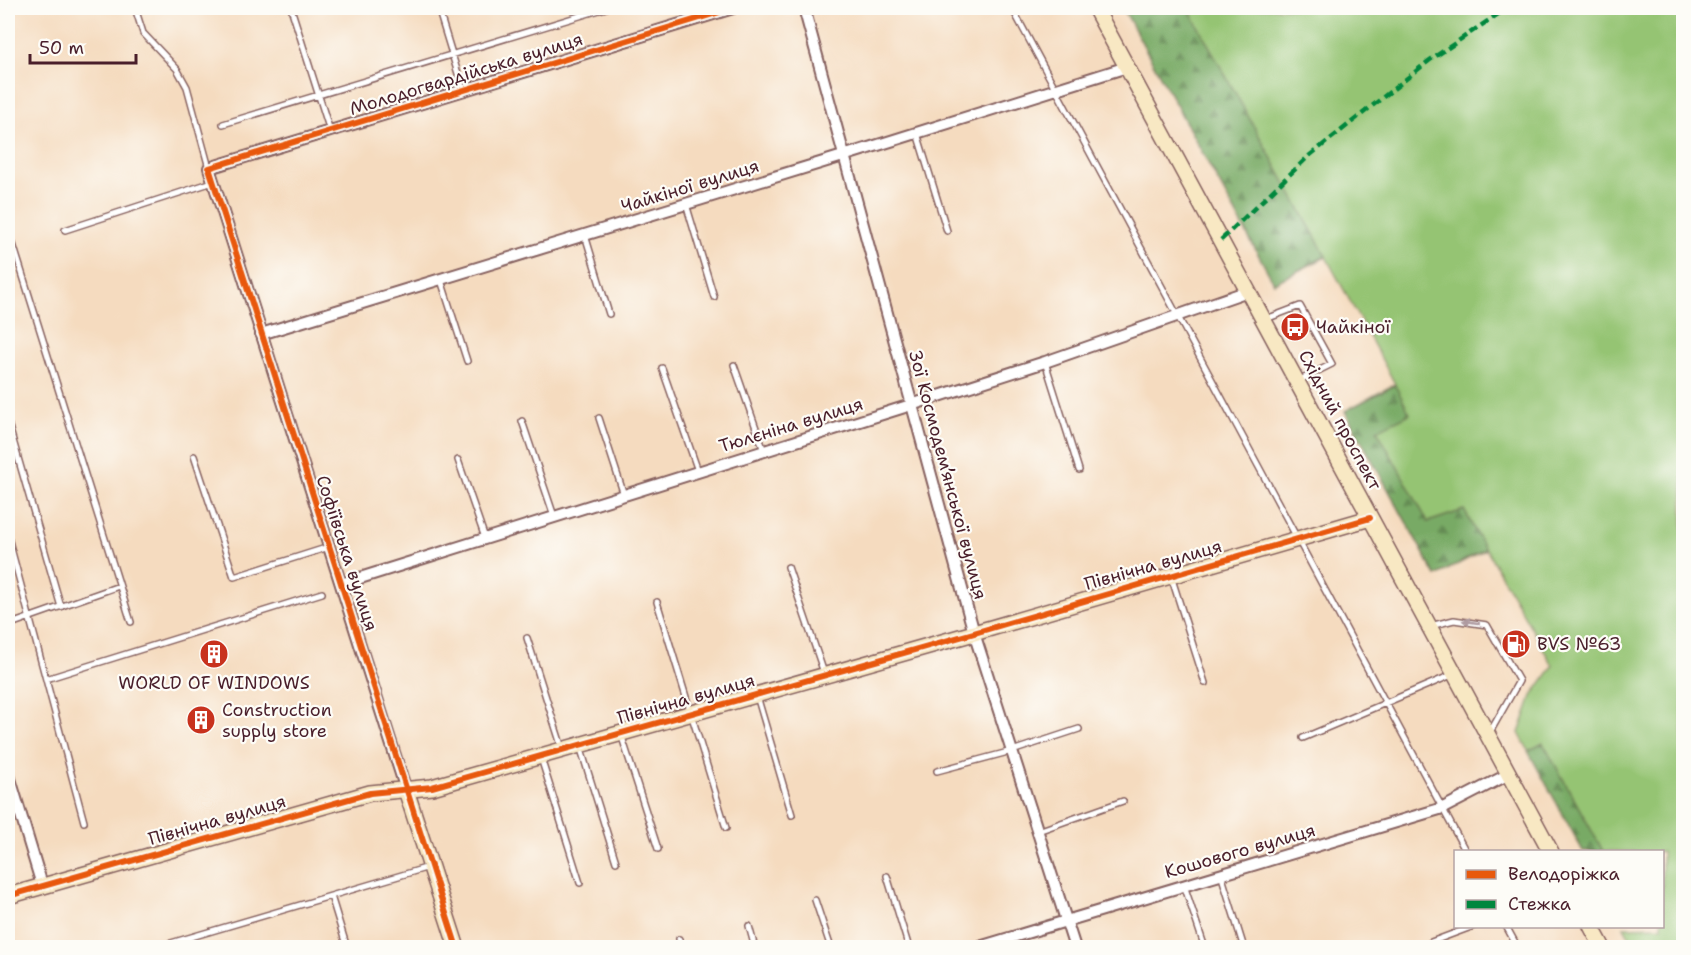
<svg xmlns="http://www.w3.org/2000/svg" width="1691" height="955" font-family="'Shantell Sans',sans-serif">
	<defs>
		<pattern id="forest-firs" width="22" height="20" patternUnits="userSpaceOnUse" patternTransform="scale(1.5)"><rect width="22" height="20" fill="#78aa65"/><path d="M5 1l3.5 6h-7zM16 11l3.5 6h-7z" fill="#648a53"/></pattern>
	</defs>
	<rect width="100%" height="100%" fill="#fdfcf7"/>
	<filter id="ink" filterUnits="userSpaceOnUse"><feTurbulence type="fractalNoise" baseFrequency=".0167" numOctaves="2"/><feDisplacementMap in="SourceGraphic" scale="12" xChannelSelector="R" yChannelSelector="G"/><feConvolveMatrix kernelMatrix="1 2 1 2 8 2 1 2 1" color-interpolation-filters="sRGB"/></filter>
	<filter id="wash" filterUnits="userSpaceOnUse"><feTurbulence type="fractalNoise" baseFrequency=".008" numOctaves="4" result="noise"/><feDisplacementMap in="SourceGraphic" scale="24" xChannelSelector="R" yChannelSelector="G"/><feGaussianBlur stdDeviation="1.35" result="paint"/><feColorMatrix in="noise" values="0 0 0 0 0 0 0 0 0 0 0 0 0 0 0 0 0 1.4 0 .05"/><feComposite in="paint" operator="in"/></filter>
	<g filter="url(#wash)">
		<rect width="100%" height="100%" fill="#f5dbbf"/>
		<path fill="#95c473" stroke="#70724f" stroke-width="1.5" d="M1123 8H1683V947H1635L1624 927 1662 926V852L1583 851 1519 733 1532 696 1553 666 1486 549 1436 576 1345 411 1395 384 1326 257 1274 283Z"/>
		<path fill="url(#forest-firs)" stroke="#616448" stroke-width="1.5" d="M1123 8H1188L1326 256 1274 283Z
			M1395 385 1410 414 1377 430 1428 522 1464 510 1485 549 1436 576 1345 411Z
			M1543 743 1603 851H1583L1528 751Z"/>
	</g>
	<g filter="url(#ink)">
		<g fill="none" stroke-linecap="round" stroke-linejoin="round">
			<g stroke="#86615f" stroke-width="8">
				<path id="lane" d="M135 8 143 33 177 69 187 87 209 168
					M291 8 330 131
					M438 8 463 90
					M1012 8 1466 852
					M223 124 606 8
					M917 133 947 231
					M686 204 714 297
					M8 228 131 622
					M65 230 213 182
					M585 235 609 314
					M441 280 467 361
					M1266 319 1300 306 1332 364 1298 381
					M1045 362 1079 470
					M734 365 764 451
					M662 368 698 471
					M599 418 624 495
					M522 421 554 516
					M8 423 61 607
					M194 456 234 577 329 547
					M458 460 485 538
					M8 537 84 822
					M788 567 824 673
					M1171 576 1205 683
					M657 602 726 828
					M8 625 119 586
					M1430 626 1454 620 1487 625 1519 681 1489 734
					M527 638 562 748
					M46 679 322 593
					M757 696 792 815
					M621 734 658 849
					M1303 738 1454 674
					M580 746 616 862
					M541 758 580 883
					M937 771 1012 751 1079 729
					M1038 831 1123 801
					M1221 874 1244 948
					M887 876 909 948
					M1184 885 1205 948
					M331 896 347 948
					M815 900 831 948
					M749 926 755 948
					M1506 926 1518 948
					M679 939 682 948
					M1431 942 1474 926
					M154 948 429 867"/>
			</g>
			<g stroke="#86615f" stroke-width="14">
				<path id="street" d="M804 8 974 633 1075 948
					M261 334 843 156 1127 67
					M341 584 911 405 1045 362 1248 291
					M8 772 42 885
					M406 790 209 168 733 8
					M976 948 1443 808 1509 774"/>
			</g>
			<g stroke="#86615f" stroke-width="18">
				<path id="secondary" d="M1095 8 1551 852
					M406 790 457 948
					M8 896 370 793 432 787 974 633 1370 518
					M1591 926 1603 948"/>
			</g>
			<use href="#lane" stroke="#fff" stroke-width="5"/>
			<use href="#street" stroke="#fff" stroke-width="10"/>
			<use href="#secondary" stroke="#f8e8c3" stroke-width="15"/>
			<path stroke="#00873e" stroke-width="4.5" stroke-dasharray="9 4.5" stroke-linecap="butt" d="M1221 240 1309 156 1430 60 1507 8"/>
			<g stroke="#fdfcf7" stroke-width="10">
				<path id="cycleway" d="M8 896 370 793 432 787 974 633 1370 518
					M457 948 209 168 733 8"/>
			</g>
			<use href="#cycleway" stroke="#e8590c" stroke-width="6"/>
		</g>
		<defs><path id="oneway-solid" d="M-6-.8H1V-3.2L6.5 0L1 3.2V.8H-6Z" transform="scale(1.5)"/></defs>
		<use fill="#ae9aa0" href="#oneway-solid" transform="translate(1471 622) rotate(-171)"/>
	</g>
	<defs>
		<g id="bus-disc" transform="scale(1.5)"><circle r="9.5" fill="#c8321e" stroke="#fdfcf7"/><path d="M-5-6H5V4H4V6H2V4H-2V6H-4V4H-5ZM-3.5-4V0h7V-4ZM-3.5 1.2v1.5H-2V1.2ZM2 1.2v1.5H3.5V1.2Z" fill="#fff"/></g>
		<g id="fuel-disc" transform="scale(1.5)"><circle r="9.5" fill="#c8321e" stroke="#fdfcf7"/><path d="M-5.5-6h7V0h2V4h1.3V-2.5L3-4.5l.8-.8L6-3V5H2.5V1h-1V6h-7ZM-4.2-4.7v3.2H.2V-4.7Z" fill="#fff"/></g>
		<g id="building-disc" transform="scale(1.5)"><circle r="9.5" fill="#c8321e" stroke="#fdfcf7"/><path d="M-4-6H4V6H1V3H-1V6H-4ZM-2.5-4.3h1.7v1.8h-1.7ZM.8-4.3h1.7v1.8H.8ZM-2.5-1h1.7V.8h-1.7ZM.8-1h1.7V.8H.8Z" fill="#fff"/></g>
	</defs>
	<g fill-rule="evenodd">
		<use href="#bus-disc" x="1295" y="327"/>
		<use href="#fuel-disc" x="1516" y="644"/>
		<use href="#building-disc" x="214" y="654"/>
		<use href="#building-disc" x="201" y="720"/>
	</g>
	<g text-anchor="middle" stroke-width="4.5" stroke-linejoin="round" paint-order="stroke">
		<g font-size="18" fill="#4a1f2b" stroke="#fdfcf7">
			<text transform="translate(466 74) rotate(-17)" y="6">Молодогвардійська вулиця</text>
			<text transform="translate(690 186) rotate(-17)" y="6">Чайкіної вулиця</text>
			<text transform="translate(1340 420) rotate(62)" y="6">Східний проспект</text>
			<text transform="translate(791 425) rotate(-17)" y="6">Тюлєніна вулиця</text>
			<text transform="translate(948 475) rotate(75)" y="6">Зої Космодем’янської вулиця</text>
			<text transform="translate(347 553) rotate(72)" y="6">Софіївська вулиця</text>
			<text transform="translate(1153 565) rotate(-16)" y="6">Північна вулиця</text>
			<text transform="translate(686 699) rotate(-16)" y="6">Північна вулиця</text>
			<text transform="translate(217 820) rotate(-16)" y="6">Північна вулиця</text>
			<text transform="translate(1240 851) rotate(-16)" y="6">Кошового вулиця</text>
		</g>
		<g font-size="18" fill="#4a1f2b" stroke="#fdfcf7" text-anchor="start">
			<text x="1316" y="333">Чайкіної</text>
			<text x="1537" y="650">BVS №63</text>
			<text x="214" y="689" text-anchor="middle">WORLD OF WINDOWS</text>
			<text x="222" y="716">Construction<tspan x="222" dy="21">supply store</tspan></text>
		</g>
	</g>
	<rect width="1691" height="955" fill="none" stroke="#fdfcf7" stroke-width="30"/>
	<rect x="1454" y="850" width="210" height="78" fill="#fdfcf7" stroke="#b5a4a5" stroke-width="1.5"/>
	<rect x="1466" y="870" width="30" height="9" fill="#e8590c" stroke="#b5a4a5" stroke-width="1.5"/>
	<text x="1508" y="880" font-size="18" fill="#4a1f2b">Велодоріжка</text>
	<rect x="1466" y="900" width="30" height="9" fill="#00873e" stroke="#b5a4a5" stroke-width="1.5"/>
	<text x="1508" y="910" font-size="18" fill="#4a1f2b">Стежка</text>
	<path d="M30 54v9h106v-9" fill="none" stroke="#4a1f2b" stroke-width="3"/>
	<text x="39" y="54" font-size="18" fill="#4a1f2b" stroke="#fdfcf7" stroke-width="4.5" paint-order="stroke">50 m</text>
</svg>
